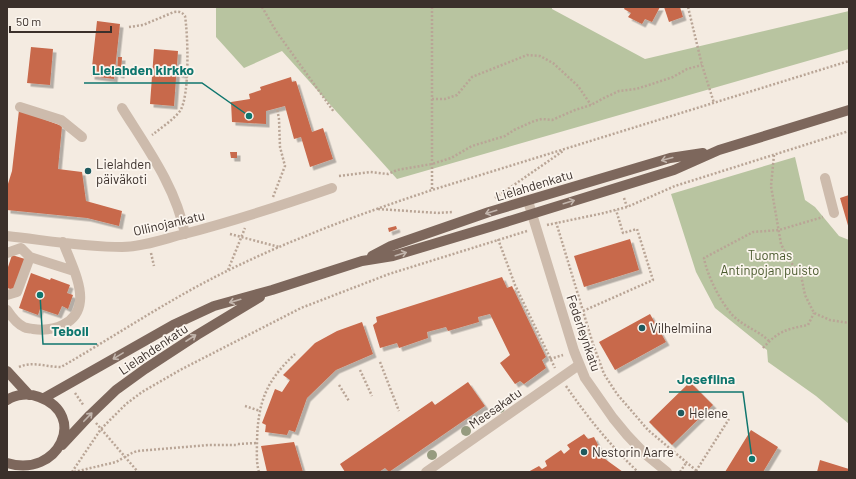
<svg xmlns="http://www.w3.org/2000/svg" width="856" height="479" font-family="Barlow,sans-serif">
	<defs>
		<filter id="shadow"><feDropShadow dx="3.5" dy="3.5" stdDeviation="0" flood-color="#0004"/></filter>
	</defs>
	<rect width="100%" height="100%" fill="#f4ebe1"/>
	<path fill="#b8c4a0" d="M216 7H552V9L645 59 849 11V49L397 179 282 51 244 68 216 37Z
		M795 157 805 200 815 207 839 236 849 240V424L816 396 768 362 767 350 715 308 696 272 671 194Z"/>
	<path fill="#c8694b" filter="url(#shadow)" d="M625 7H660L652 22 645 19 642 24 628 17 631 13 624 9Z
		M664 7H680L683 17 669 22Z
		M97 21 120 24 114 79 91 76Z
		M31 47 53 49 50 85 27 83Z
		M154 49 178 51 174 106 150 104Z
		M118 57H122L121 75 117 74Z
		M178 66H184V75L178 74Z
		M291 77 292 82 296 81 312 132 323 128 333 159 310 167 301 137 294 139 285 106 266 111V124L232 122 231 102 250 99 249 94 261 90 260 87Z
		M19 110 62 126 58 169 82 172 86 201 122 211 119 226 87 218 7 210V187L12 171Z
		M230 152H237V158H231Z
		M849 195V229L840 198Z
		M396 226 397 229 389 232 388 228Z
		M630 239 639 270 584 287 574 256Z
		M12 255 25 259 14 290 7 288V270Z
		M31 273 50 280 51 278 70 285 67 293 73 295 68 309 62 306 58 315 40 309 38 315 19 308Z
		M502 277 507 288 512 286 546 357 542 360 546 368 524 384 520 381 515 384 500 363 510 355 490 314 478 317 479 322 448 331 446 327 427 332 428 338 399 348 397 343 380 348 373 325 377 322 376 317Z
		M650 314 666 342 615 370 599 342Z
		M362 322 373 354 336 370 307 398 295 432 289 430 287 435 265 432 266 425 262 423 275 389 282 392 290 380 283 375 315 343 337 331Z
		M468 382 485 406 389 472 385 468 379 472H345L340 464 432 401 435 405Z
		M690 382 713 405 672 445 649 422Z
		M751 430 778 447 763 472H725Z
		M584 434 588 439 594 437 605 459 623 472H528L539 466 542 469 547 466 545 461 561 450 564 454 570 449 567 445Z
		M294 442 303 472H267L261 446Z
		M820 460 849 469V472H817Z"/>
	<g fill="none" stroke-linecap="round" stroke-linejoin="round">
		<path stroke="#b9a596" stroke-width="2.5" stroke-dasharray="2 2" stroke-linecap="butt" d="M262 7 276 31 334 112
			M432 7V190
			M688 7 702 65 714 103
			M129 27 143 25 174 12C179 11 182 12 185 16 188 35 190 96 180 111 172 121 161 128 152 135
			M432 99H445L457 95 472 77 527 55 540 56 553 63 578 86 591 105
			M774 155 771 186 781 244 789 260 801 275 805 295 814 313 830 320 849 323
			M339 176 370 172 388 174 397 170 432 164 451 158 472 146 505 136 514 130 534 121 542 119 552 120 575 110 591 105 604 98 619 91 636 89 652 84 673 77 687 69 702 65
			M273 197 285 166 280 147 279 119 277 108
			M495 198 563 151
			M624 198 627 207
			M378 209 438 213 452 212
			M556 222 593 344 604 374 617 394 648 430 698 472
			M547 225 604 213 627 207 675 186 849 131
			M230 234 279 247
			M498 239 515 285 555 368
			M151 253 154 266
			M228 270 245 228
			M583 311 653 280 637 229 623 233 616 210
			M769 341C760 332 748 328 738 320 724 310 707 276 704 258L753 232 779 230 823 217
			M763 348C778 331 787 329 808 325L814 313
			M550 359 563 355
			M380 362 399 411
			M19 367C32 361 47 367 61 367 117 335 171 298 229 270 294 238 363 213 432 190L849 61
			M360 370 372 396
			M339 385 349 401
			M566 386C588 418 610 445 638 472
			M75 393 84 406
			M245 406 260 411
			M96 423 138 472
			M238 444 257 443
			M696 471 729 419
			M72 472 101 429 126 404 142 392 182 369 301 308 389 274 527 231
			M74 472 116 462 132 453 137 451 209 445H238
			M259 472C256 462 257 452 257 441 258 402 266 381 295 354
			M680 472 686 463"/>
		<path stroke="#cdbbac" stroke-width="10" d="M20 107 61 120 82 137
			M122 108C147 148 176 187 185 234
			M825 178 834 213
			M528 201 574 351 585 378 613 418 627 435 645 454 667 472
			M7 236C44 240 84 247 122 247 142 247 164 239 184 234 234 221 283 205 332 188
			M7 253 21 248 30 257 74 271
			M7 295 17 292 30 257
			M7 310C11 316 17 324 24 327 27 329 31 328 33 329 53 332 78 324 80 301 82 283 69 259 63 242
			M426 472 579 365"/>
		<path stroke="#7d675c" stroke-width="10" d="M372 256 391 246 489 212 670 158 703 153
			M7 371 29 395
			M44 398 173 325 214 306 272 290 362 261 393 256 493 226 674 170 719 150 849 110
			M7 400C16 394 29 393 39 397 89 415 58 479 7 463
			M62 445 90 415 116 390 145 369 197 335 260 297"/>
	</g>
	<g fill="#969b7f">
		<circle cx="500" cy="408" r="5"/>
		<circle cx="466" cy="431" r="5"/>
		<circle cx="432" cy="455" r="5"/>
	</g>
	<defs><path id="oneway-shaft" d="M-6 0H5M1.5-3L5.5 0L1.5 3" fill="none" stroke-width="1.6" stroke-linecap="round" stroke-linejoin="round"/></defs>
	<g stroke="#c2b5ac">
		<use href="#oneway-shaft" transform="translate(667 159) rotate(165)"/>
		<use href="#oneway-shaft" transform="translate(569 202) rotate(-17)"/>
		<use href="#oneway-shaft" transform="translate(491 212) rotate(163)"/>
		<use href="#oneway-shaft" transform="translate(401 254) rotate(-17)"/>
		<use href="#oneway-shaft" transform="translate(235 301) rotate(164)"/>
		<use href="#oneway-shaft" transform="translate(191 338) rotate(-33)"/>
		<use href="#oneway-shaft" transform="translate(118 356) rotate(149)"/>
		<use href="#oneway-shaft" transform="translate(88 417) rotate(-46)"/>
	</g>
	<g fill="#1f5a5e" stroke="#fbf5ee" stroke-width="1.5">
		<circle cx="88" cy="171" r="4"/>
		<circle cx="642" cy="328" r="4"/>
		<circle cx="681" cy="413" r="4"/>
		<circle cx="584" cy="452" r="4"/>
	</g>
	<g text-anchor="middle" stroke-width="3.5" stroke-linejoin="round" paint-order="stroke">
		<g font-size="13" fill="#3b302b" stroke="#fbf5ee" text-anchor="start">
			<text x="96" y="169">Lielahden<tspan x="96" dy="15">päiväkoti</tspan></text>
			<text x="650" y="333">Vilhelmiina</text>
			<text x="689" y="418">Helene</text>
			<text x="592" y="457">Nestorin Aarre</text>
		</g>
		<g font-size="13" fill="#3b302b" stroke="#fbf5ee">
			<text transform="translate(534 185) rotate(-17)" y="5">Lielahdenkatu</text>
			<text transform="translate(169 223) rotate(-13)" y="5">Ollinojankatu</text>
			<text transform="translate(584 333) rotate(71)" y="5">Federleynkatu</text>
			<text transform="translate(153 349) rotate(-34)" y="5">Lielahdenkatu</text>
			<text transform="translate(495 408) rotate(-35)" y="5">Meesakatu</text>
		</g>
		<g font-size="13" fill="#4a5a2e" stroke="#fbf5ee">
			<text x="770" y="260">Tuomas<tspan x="770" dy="15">Antinpojan puisto</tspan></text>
		</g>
	</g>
	<path fill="none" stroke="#0f766e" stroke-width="1.5" d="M249 116L202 83H84M40 295L43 344H97M752 459L743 392H669"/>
	<g fill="#0f766e" stroke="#fbf5ee" stroke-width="1.5">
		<circle cx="249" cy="116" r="4"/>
		<circle cx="40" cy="295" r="4"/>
		<circle cx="752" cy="459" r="4"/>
	</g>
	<g font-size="14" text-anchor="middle" font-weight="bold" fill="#0f766e" stroke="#fbf5ee" stroke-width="3.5" stroke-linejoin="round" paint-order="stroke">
		<text x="143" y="75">Lielahden kirkko</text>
		<text x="70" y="336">Teboil</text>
		<text x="706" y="384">Josefiina</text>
	</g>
	<rect width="856" height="479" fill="none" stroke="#3b302b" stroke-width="16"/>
	<path d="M10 26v6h101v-6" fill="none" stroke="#3b302b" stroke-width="2"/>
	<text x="16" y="26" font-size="12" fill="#3b302b" stroke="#fbf5ee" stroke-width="3" paint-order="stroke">50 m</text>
</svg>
